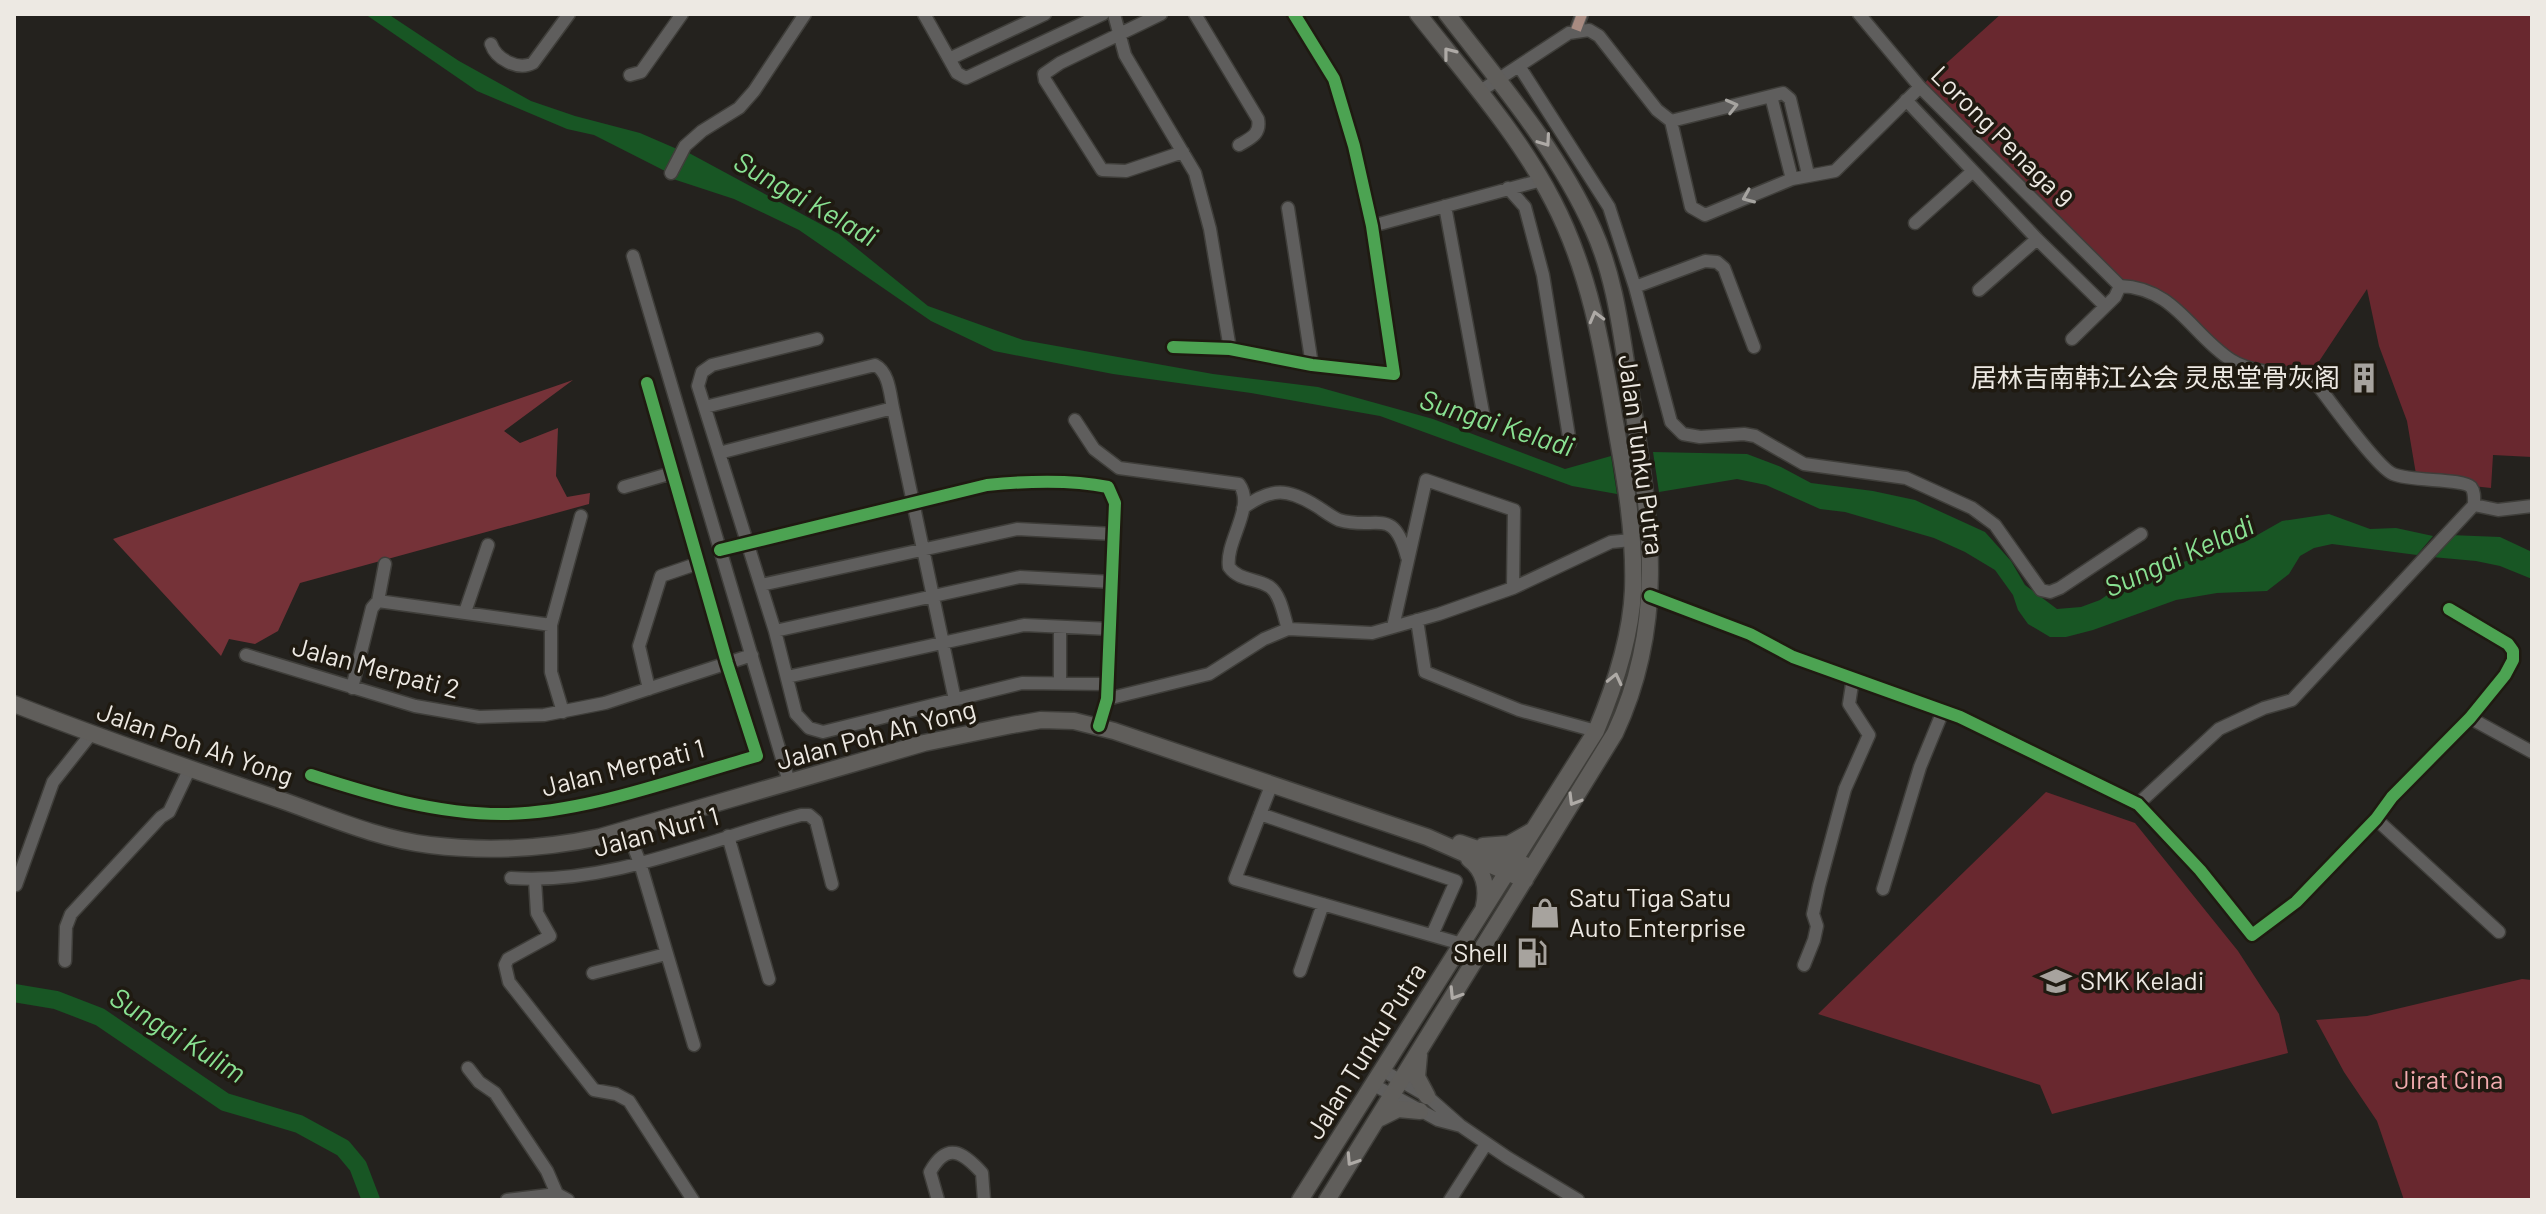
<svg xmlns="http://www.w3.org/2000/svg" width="2546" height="1214" font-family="Barlow,'Noto Sans SC',sans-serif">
	<rect width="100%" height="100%" fill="#24221e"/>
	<path fill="#69282f" d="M2001 14H2532V457L2493 455 2491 488 2417 480 2407 421 2379 346 2367 289 2310 375 2232 361 2167 301 2120 286 1920 87Z
		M2046 792 2135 823 2238 951 2279 1014 2288 1053 2052 1114 2040 1085 1818 1014Z
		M2522 979 2532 980V1200H2404L2377 1121 2344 1072 2316 1020 2367 1016Z"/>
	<path fill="#753238" d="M573 380 504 431 520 443 558 428 556 476 567 497 590 493 589 504 300 583 278 631 255 644 229 639 221 656 113 539Z"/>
	<path fill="#185624" d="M365 14H388L459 61 531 101 575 116 640 133 677 149 665 171 594 135 567 129 477 91Z
		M689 153 839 234 928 306 1023 340 1213 374 1318 387 1433 419 1565 469 1611 456 1617 494 1572 486 1380 416 1251 393 1113 374 994 351 931 321 799 230 734 199 673 179Z
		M1653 452 1747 454 1781 467 1811 483 1873 491 1915 500 1985 532 2011 561 2025 585 2057 609 2081 607 2100 600 2123 584 2169 565 2209 556 2245 542 2282 521 2329 514 2370 529 2396 528 2433 536 2417 555 2332 544 2314 548 2300 556 2289 574 2267 591 2217 593 2176 600 2093 630 2066 637H2050L2028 624 2018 610 2013 595 1995 570 1965 552 1934 538 1845 512 1820 509 1766 485 1737 479 1659 492Z
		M2450 535 2500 537 2532 552V579L2500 566 2476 561 2432 557Z"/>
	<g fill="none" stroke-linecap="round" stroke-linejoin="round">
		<path stroke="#185624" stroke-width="18" d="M14 993 56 1000 100 1017 225 1102 299 1124 343 1148 358 1166 371 1200"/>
		<g stroke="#3f3e3a" stroke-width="15">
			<path id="minor" d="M924 14 957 73 966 78 1103 14
				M1114 14 1125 55 1195 173 1210 229 1230 349
				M1161 14 1060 63 1044 74 1045 80 1102 170 1126 171 1183 152
				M1195 14 1258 119C1261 134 1251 138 1239 145
				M1859 14 1920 87 2120 286
				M1576 30 1582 14
				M491 44C496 59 518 71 533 63L569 14
				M949 59 1045 14
				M1519 66 1609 207 1635 287 1671 422 1683 434 1700 437 1744 434 1755 436 1804 464 1906 478 1972 508 1995 525 2041 590 2050 592 2060 588 2141 534
				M630 75 641 72 682 14
				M1479 92 1569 33 1589 30 1599 36 1657 110 1671 121
				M1771 96 1792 179
				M1906 100 2037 239 2105 306
				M1671 121 1691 207 1705 215 1792 179 1835 171 1920 87
				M1671 121 1783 93 1790 99 1808 174
				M671 173 685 146 702 131 739 108 754 91 805 14
				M1508 188 1525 207 1543 275 1570 443
				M1445 206 1484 418
				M1288 208 1312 365
				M1915 223 1973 171
				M1372 226 1542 180
				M633 256 789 782
				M2120 286C2175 288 2191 334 2231 360 2253 374 2285 373 2310 375 2325 394 2376 467 2393 474 2411 482 2462 478 2471 487 2475 492 2474 499 2474 505L2292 700 2264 708 2219 729 2138 804
				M1635 287 1705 261 1717 262 1724 268 1754 347
				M1979 290 2037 239
				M2072 339 2115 297 2120 286
				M1173 347 1230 349 1312 365 1394 374 1372 226 1354 146 1334 79 1294 14
				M705 407 875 365C889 372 890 394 893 408L955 700
				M893 408 719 453 775 631 796 714 809 728 823 732 1022 683 1108 684
				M1075 420 1094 449 1119 468 1239 484C1256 507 1225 541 1229 567 1239 581 1256 578 1270 587 1281 595 1284 617 1288 629
				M719 453 698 386 702 372 712 365 817 339
				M624 487 672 473
				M2474 505 2498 510 2532 506
				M1243 508C1272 487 1288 488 1318 507 1324 511 1332 517 1339 520 1377 531 1393 505 1407 557
				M720 550 987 485C1026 481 1069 479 1108 487L1115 503 1107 699 1099 726
				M761 585 1017 529 1114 534
				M1650 596 1750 634 1793 657 1960 717 2138 804 2200 870 2252 935 2296 902 2376 819 2392 797 2470 718 2505 675 2513 660V651L2508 644 2449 609
				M378 601 551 625
				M465 612 488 545
				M1417 620 1425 672 1519 710 1596 731
				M1060 627V683
				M1393 627 1426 480 1514 510 1513 588
				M775 631 1020 577 1112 582
				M246 655 415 706 479 717 544 715 605 703 752 655
				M787 677 1024 625 1110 629
				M352 688 372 608 378 601 385 564
				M649 689 639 646 661 576 699 563
				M1107 699 1209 674 1264 639 1288 629 1372 633 1439 614 1513 588 1611 542 1631 540
				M563 712 551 672V625L581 516
				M2470 718 2532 752
				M311 775C373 795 436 814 502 814 583 814 678 778 757 756L727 663 647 383
				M1271 786 1235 879 1462 944
				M1260 814 1456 881 1432 935
				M2376 819 2499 932
				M627 830 640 863 694 1045
				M728 836 769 979
				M511 878C610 885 708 840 801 815H809L816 821 832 884
				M535 880 537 913 550 936 508 959 505 965 509 982 594 1090 616 1094 629 1101 693 1200
				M16 885 53 782 91 734
				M1883 889 1920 767 1943 711
				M65 961 66 927 71 914 161 817 169 812 190 768
				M1804 965 1814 940 1817 926 1813 914 1819 886 1845 789 1869 735 1849 704 1853 678
				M1300 971 1323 904
				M593 973 666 954
				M468 1068 479 1082 495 1093 547 1171 557 1194
				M1382 1070 1427 1096 1461 1126 1508 1158 1578 1200
				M1374 1085 1438 1120 1461 1126
				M507 1200 557 1194 568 1200
				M938 1200 930 1172C947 1141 963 1152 982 1173L984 1200
				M1450 1200 1486 1144"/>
		</g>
		<g stroke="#3f3e3a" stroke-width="19">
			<path id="major" d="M14 704C101 738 190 769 278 799 327 816 378 839 430 845 487 852 544 849 600 837L924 743 1012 725 1041 720 1074 721 1114 731 1427 837 1525 880
				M1460 843 1525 865
				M1483 846 1509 844 1532 831
				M1469 859C1484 870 1488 888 1484 906
				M1419 1055 1417 1077 1427 1096
				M1380 1118 1398 1109 1420 1111
				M1300 1200 1596 731C1614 688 1631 638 1633 590 1635 534 1625 477 1615 422 1602 345 1589 270 1553 201 1518 133 1465 74 1418 14
				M1327 1200 1615 733C1670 616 1648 510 1630 388 1621 333 1616 280 1593 229 1557 149 1500 83 1447 14"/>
		</g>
		<use href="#minor" stroke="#5f5e5d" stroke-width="12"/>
		<use href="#major" stroke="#605e5b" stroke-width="16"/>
		<path stroke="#a88b81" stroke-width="10" stroke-dasharray="20 10" stroke-linecap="butt" d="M1576 30 1582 14"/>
		<g stroke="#1f1a11" stroke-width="17">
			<path id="cycleway" d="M1173 347 1230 349 1312 365 1394 374 1372 226 1354 146 1334 79 1294 14
				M720 550 987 485C1026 481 1069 479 1108 487L1115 503 1107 699 1099 726
				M1650 596 1750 634 1793 657 1960 717 2138 804 2200 870 2252 935 2296 902 2376 819 2392 797 2470 718 2505 675 2513 660V651L2508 644 2449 609
				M311 775C373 795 436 814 502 814 583 814 678 778 757 756L727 663 647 383"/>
		</g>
		<use href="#cycleway" stroke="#4ca352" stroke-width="12"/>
	</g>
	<defs><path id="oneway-chevron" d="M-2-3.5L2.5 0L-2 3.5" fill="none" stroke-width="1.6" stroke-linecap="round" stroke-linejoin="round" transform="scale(2)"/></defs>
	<g stroke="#aeaaa6">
		<use href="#oneway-chevron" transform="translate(1449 53) rotate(-128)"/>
		<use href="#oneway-chevron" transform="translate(1545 141) rotate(55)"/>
		<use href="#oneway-chevron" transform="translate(1596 317) rotate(-105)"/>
		<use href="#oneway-chevron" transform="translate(1615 679) rotate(-77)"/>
		<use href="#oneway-chevron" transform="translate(1574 800) rotate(121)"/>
		<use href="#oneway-chevron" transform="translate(1455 994) rotate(122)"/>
		<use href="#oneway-chevron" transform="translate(1352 1160) rotate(123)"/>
	</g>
	<g stroke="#a6a4a0">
		<use href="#oneway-chevron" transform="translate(1732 106) rotate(-14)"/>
		<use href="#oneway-chevron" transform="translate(1748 197) rotate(157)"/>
	</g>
	<defs>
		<g id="building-bare" transform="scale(2.4)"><path d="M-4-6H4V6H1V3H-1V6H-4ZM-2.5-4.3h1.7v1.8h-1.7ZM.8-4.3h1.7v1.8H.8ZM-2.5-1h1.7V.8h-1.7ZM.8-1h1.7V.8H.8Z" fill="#a7a39e" stroke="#1f1a11" stroke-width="2.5" paint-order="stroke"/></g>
		<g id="shop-bare" transform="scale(2.4)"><path d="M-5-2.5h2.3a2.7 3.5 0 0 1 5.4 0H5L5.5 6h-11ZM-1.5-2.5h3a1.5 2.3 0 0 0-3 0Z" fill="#a7a39e" stroke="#1f1a11" stroke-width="2.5" paint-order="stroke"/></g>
		<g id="fuel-bare" transform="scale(2.4)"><path d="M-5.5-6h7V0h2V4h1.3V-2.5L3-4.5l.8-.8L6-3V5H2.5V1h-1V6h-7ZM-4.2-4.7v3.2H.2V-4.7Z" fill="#a7a39e" stroke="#1f1a11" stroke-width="2.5" paint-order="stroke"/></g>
		<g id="school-bare" transform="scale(2.4)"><path d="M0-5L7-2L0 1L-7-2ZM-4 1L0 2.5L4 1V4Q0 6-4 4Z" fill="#a7a39e" stroke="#1f1a11" stroke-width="2.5" paint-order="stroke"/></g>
	</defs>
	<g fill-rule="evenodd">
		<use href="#building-bare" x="2364" y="378"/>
		<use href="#shop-bare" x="1545" y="913"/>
		<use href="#fuel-bare" x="1532" y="953"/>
		<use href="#school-bare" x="2056" y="981"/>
	</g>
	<g text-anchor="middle" stroke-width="7" stroke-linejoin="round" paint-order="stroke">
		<g font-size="26" fill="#ede9e3" stroke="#1f1a11">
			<text transform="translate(2002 137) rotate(45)" y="9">Lorong Penaga 9</text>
			<text transform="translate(1641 455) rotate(82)" y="9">Jalan Tunku Putra</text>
			<text transform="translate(376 668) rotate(15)" y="9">Jalan Merpati 2</text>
			<text transform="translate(876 735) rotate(-15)" y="9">Jalan Poh Ah Yong</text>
			<text transform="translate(195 744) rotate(19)" y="9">Jalan Poh Ah Yong</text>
			<text transform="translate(623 768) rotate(-14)" y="9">Jalan Merpati 1</text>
			<text transform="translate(656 832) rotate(-15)" y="9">Jalan Nuri 1</text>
			<text transform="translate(1366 1051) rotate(-58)" y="9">Jalan Tunku Putra</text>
		</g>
		<g font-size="26" fill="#ede9e3" stroke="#1f1a11" text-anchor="end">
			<text x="2340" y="387">居林吉南韩江公会 灵思堂骨灰阁</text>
			<text x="1569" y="907" text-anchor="start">Satu Tiga Satu<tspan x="1569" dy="30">Auto Enterprise</tspan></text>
			<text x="1508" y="962">Shell</text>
			<text x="2080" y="990" text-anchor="start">SMK Keladi</text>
		</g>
		<g font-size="26" fill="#f3acb0" stroke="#1f1a11">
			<text x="2449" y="1089">Jirat Cina</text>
		</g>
		<g font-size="28" font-style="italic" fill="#89e192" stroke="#1f1a11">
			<text transform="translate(806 199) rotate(30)" y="10">Sungai Keladi</text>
			<text transform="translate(1497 423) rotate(18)" y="10">Sungai Keladi</text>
			<text transform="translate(2179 556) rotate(-24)" y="10">Sungai Keladi</text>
			<text transform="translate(178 1035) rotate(32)" y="10">Sungai Kulim</text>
		</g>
	</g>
	<rect width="2546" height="1214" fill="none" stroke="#ede9e3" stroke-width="32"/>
</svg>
